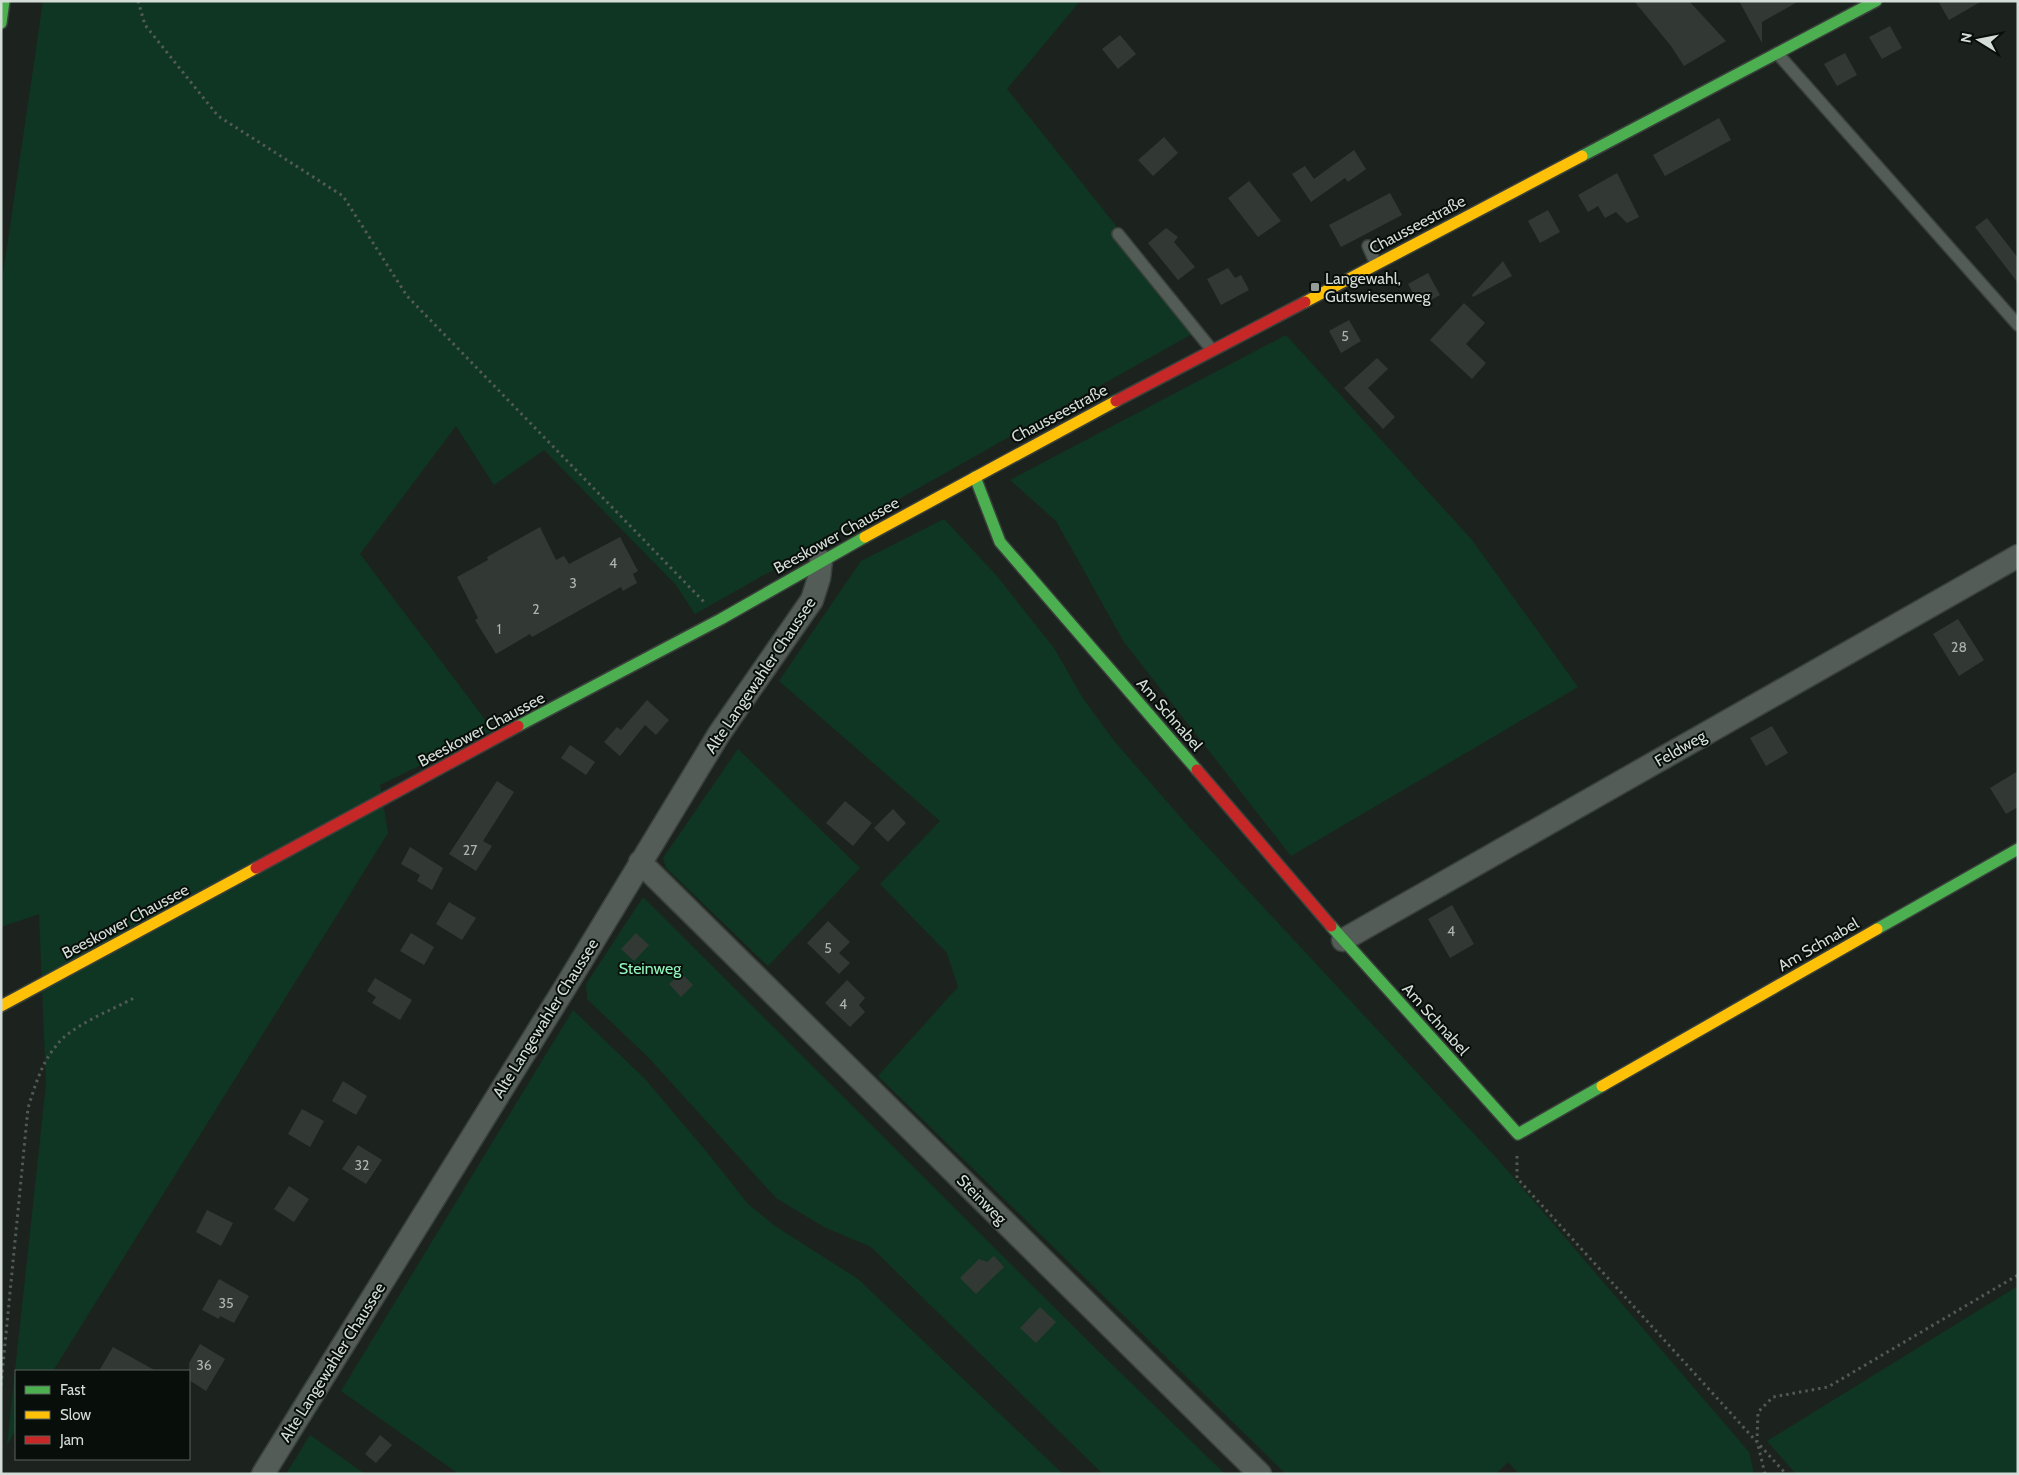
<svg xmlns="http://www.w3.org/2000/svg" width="2019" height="1475" font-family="Cabin,sans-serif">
	<rect width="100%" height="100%" fill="#1c231f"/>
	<path fill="#0f3622" d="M43 1H1080L1007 89 1199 330 695 614 676 585 544 450 494 485 456 426 360 554 493 730 380 785 388 833 53 1371H16V1430L7 1445 46 1084 39 914 1 927V288Z
		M1286 335 1472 540 1578 687 1291 856 1124 642 1056 521 1010 480Z
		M944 519 996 575 1054 648 1082 697 1115 742 1189 827 1501 1163 1749 1452 1754 1474H1519L1508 1462 1496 1474H1286L878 1076 958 987 947 953 880 884 940 821 779 681 861 561Z
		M738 749 860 868 768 966 666 868 663 858Z
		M643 897 1096 1349 1225 1474H1103L871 1247 824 1227 776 1198 648 1057 587 999 586 984Z
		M573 1010 645 1079 706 1151 748 1204 775 1226 858 1279 1063 1474H459L341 1391Z
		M2018 1286V1474H1796L1767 1441Z
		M310 1435 365 1474H286Z"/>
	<path fill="#323935" d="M1634 1H1689L1726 41 1684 66 1671 46Z
		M1739 1H1799L1762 22V43Z
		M1938 1H1982L1949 20Z
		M1890 26 1902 48 1882 59 1869 37Z
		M1120 35 1136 54 1118 69 1102 49Z
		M1845 53 1857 75 1837 86 1824 64Z
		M1719 118 1731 140 1665 176 1653 155Z
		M1164 137 1178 153 1153 176 1138 160Z
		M1354 150 1366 169 1348 182 1345 178 1311 202 1292 174 1305 166 1314 179Z
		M1617 173 1639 217 1627 223 1616 212 1605 218 1598 206 1588 212 1578 195Z
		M1249 181 1281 221 1258 237 1228 198Z
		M1390 193 1402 215 1341 247 1329 225Z
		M1548 210 1560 232 1540 243 1528 221Z
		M1987 218 2018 258V283L1975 227Z
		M1166 228 1178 237 1174 242 1195 267 1178 280 1148 243Z
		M1503 261 1512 276 1473 297 1472 295Z
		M1228 268 1235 278 1241 275 1249 290 1221 305 1207 279Z
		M1428 273 1440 295 1420 306 1408 284Z
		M1464 303 1485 323 1466 344 1486 363 1472 379 1430 340Z
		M1349 320 1361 341 1341 353 1329 331Z
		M1377 358 1388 369 1368 388 1395 417 1383 429 1344 388Z
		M540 527 556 560 564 556 569 564 620 537 638 571 633 574 637 583 623 591 621 587 532 637 530 634 496 654 475 620 478 618 457 577 488 560 487 557Z
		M1958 619 1984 660 1959 676 1933 634Z
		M647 700 669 720 656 735 645 725 620 756 604 742 617 727 621 730Z
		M1772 726 1788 753 1766 766 1750 738Z
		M570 745 595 762 586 775 561 758Z
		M2018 771V807L2006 814 1990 788Z
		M497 781 514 792 483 841 492 846 476 871 449 854Z
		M845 801 872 823 853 846 826 823Z
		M893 809 906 823 888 842 874 828Z
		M410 847 443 868 432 890 417 881 420 875 401 864Z
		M449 902 476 918 462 940 436 924Z
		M1452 905 1474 944 1450 958 1428 919Z
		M828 921 850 942 839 953 850 963 839 974 807 943Z
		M411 933 434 947 424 965 400 951Z
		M636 933 649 945 634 961 621 949Z
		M681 973 693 985 681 997 669 984Z
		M375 978 412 1000 400 1020 372 1003 376 997 367 991Z
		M847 980 865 998 859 1005 865 1012 850 1027 825 1003Z
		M343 1081 367 1096 356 1115 332 1101Z
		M302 1109 324 1121 310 1147 288 1134Z
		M358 1145 382 1160 366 1184 342 1169Z
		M289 1186 309 1199 294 1222 274 1209Z
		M207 1210 233 1223 221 1246 196 1232Z
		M994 1256 1004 1267 976 1294 960 1278 979 1259 987 1262Z
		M219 1279 249 1296 234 1323 220 1316 219 1319 202 1310Z
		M1040 1307 1056 1322 1036 1343 1020 1328Z
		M200 1344 225 1359 206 1391 189 1380V1363Z
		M113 1347 156 1371H99Z
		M380 1435 392 1445 376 1463 365 1454Z"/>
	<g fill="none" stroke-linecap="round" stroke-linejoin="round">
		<g stroke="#3a403c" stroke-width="14">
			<path id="lane" d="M1777 53 2018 325
				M1118 234 1212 350
				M1368 246 1376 264"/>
		</g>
		<g stroke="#3a403c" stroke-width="25">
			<path id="street" d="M640 862 1260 1474
				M1343 940 2018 556
				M263 1474 566 986 719 734 812 600 819 578 821 561"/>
		</g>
		<g stroke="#3a403c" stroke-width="14">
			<path id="fast" d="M1 23 4 1
				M1582 156 1876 1
				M975 477 1000 542 1197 770
				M518 726 721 619 865 537
				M1331 926 1518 1134 1602 1086
				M1877 929 2018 849"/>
		</g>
		<g stroke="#3a403c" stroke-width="14">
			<path id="slow" d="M1305 302 1582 156
				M865 537 1116 401
				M1 1006 256 868
				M1602 1086 1877 929"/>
		</g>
		<g stroke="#3a403c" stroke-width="14">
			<path id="jam" d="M1116 401 1305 302
				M1197 770 1331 926
				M256 868 518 726"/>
		</g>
		<path stroke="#535a56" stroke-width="3" stroke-dasharray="2.5 4" stroke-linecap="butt" d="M138 1 145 25 218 116 343 196 407 296 705 603
			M1517 1156V1178L1786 1474
			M1 1385 28 1108C35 1086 41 1064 56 1046 70 1026 112 1010 134 998
			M1765 1474 1757 1441 1758 1412 1773 1397 1828 1387 2018 1275"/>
		<use href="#lane" stroke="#535c56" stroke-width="11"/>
		<use href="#street" stroke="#535c56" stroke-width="22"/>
		<use href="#fast" stroke="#4caf50" stroke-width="11"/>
		<use href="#slow" stroke="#ffc107" stroke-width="11"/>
		<use href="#jam" stroke="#c62828" stroke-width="11"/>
	</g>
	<rect fill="#949c97" stroke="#080e0a" stroke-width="2" x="1310" y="282" width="10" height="10" rx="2.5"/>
	<g text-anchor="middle" stroke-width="4" stroke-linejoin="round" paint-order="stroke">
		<g font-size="14" fill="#acb4ae">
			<text x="1345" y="341">5</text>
			<text x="613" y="568">4</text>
			<text x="573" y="588">3</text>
			<text x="536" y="614">2</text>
			<text x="499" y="634">1</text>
			<text x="1959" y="652">28</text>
			<text x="470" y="855">27</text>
			<text x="1451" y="936">4</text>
			<text x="828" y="953">5</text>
			<text x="843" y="1009">4</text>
			<text x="362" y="1170">32</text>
			<text x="226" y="1308">35</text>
			<text x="204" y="1370">36</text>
		</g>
		<g font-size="16" fill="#d4ddd7" stroke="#080e0a">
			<text transform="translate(1417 224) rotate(-28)" y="6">Chausseestraße</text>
			<text transform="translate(1059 413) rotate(-28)" y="6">Chausseestraße</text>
			<text transform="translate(836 535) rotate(-29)" y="6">Beeskower Chaussee</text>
			<text transform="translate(760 675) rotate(-56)" y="6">Alte Langewahler Chaussee</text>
			<text transform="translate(1170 714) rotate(49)" y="6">Am Schnabel</text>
			<text transform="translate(481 729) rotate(-28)" y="6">Beeskower Chaussee</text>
			<text transform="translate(1680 748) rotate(-30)" y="6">Feldweg</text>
			<text transform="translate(125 921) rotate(-28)" y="6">Beeskower Chaussee</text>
			<text transform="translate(1818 944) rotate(-30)" y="6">Am Schnabel</text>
			<text transform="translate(545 1018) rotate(-58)" y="6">Alte Langewahler Chaussee</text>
			<text transform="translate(1436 1019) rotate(48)" y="6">Am Schnabel</text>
			<text transform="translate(982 1199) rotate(45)" y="6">Steinweg</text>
			<text transform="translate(332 1362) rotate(-58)" y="6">Alte Langewahler Chaussee</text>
		</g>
		<g font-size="16" fill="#d4ddd7" stroke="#080e0a" text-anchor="start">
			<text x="1325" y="284">Langewahl,<tspan x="1325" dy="18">Gutswiesenweg</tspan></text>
		</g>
		<g font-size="16" fill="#91f5bc" stroke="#080e0a">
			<text x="650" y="974">Steinweg</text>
		</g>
	</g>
	<rect width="2019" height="1475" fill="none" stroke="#d4ddd7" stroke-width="5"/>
	<rect x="15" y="1370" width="175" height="90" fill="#080e0a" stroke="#5a615c"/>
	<rect x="25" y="1386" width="25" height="8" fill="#4caf50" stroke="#5a615c"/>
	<text x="60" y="1395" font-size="15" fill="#d4ddd7">Fast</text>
	<rect x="25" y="1411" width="25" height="8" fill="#ffc107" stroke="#5a615c"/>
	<text x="60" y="1420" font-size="15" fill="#d4ddd7">Slow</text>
	<rect x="25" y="1436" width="25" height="8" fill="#c62828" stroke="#5a615c"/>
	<text x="60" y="1445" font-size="15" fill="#d4ddd7">Jam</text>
	<g transform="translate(1979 40) rotate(280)" stroke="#080e0a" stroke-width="4" paint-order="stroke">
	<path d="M0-4L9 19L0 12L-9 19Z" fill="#d4ddd7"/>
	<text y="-8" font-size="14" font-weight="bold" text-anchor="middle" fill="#d4ddd7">N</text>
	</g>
</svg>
